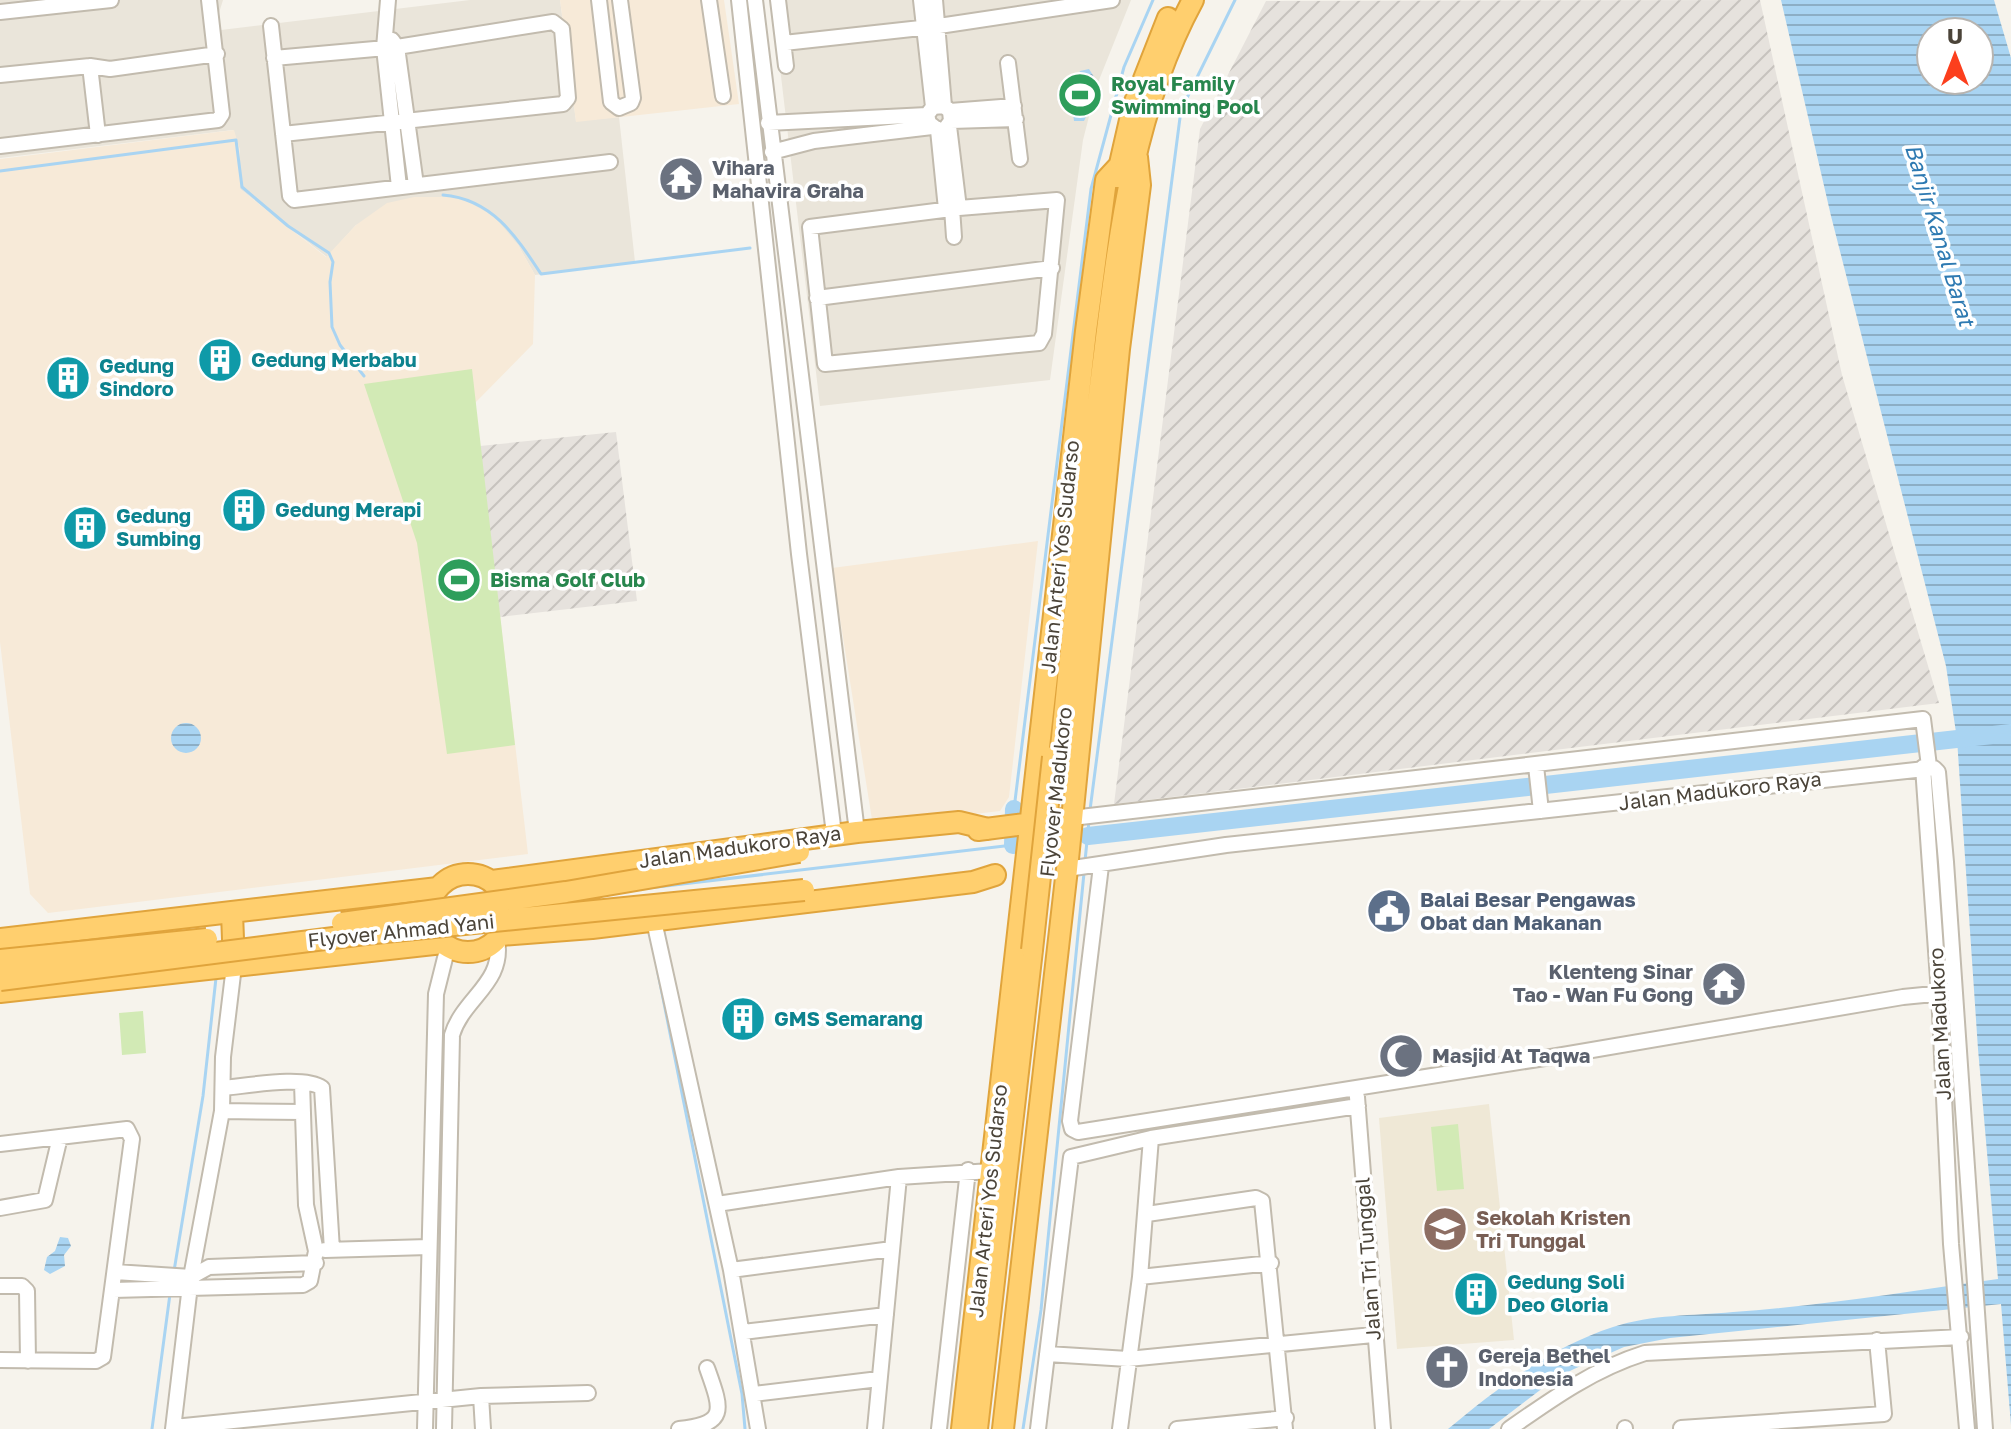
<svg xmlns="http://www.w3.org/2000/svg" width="2011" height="1429" font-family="'Golos Text',sans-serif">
	<defs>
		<pattern id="industrial-furrows" width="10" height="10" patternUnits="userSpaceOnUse" patternTransform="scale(2)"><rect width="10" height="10" fill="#e6e2dd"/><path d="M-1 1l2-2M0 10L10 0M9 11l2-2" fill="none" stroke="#c7c3be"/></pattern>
		<pattern id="water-rules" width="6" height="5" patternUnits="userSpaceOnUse" patternTransform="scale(2)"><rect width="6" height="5" fill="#a9d4f2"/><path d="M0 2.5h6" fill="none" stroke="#8caec5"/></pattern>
	</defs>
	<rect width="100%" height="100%" fill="#f6f3ec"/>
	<path fill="#eae5da" d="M0 0H223L218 16 221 30 470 0H560L576 121 619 117 635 262 535 275 518 245 460 197 356 225 327 257 240 189V150L233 130 0 158Z
		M772 0H1131L1097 85 1083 140 1050 380 820 406Z"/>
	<path fill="#f7ead8" d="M560 0H724L739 104 576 122Z
		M234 130 240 150V189L326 257 356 225 387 203 414 197H460L495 217 518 245 535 275 533 344 475 403 528 854 48 913 30 894 0 642V159Z
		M1038 541 1009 797 1000 811 873 826 832 568Z"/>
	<path fill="url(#industrial-furrows)" d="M1760 0 1842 375 1939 703 1114 804 1200 129 1266 1Z
		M616 432 637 601 500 617 480 446Z"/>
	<path fill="#efe8d6" d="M1489 1104 1514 1340 1397 1349 1379 1118Z"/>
	<path fill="#d2eab5" d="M472 369 515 745 447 754 417 543 364 384Z
		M143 1011 146 1053 122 1055 119 1013Z
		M1458 1124 1464 1189 1437 1191 1431 1127Z"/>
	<path fill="url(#water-rules)" fill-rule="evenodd" d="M1781 0H1994L2011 58V1425L2001 1304 1670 1338 1624 1347 1574 1369 1556 1378 1489 1429H1448C1497 1388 1551 1347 1613 1327 1653 1314 1691 1316 1733 1312 1821 1306 1910 1291 1998 1279L1978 1049 1957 739 1946 666 1831 216ZM1931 32H1979V80H1931Z
		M1089 69 1094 77C1084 96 1093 106 1084 121H1074L1070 91 1080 71Z
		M171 738a15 15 0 1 1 30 0a15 15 0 1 1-30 0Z
		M60 1237 68 1238 71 1246 64 1255 65 1266 50 1274 44 1270 47 1257 55 1251Z"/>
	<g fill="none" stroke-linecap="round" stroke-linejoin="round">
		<path stroke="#a9d4f2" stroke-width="3" d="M0 171 236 140 242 187 288 226 329 253 333 262 330 282 332 327 340 345 364 376
			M443 195C492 199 516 236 541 274L750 248
			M1014 809 1091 189 1124 67 1153 0
			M1090 810 1181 110 1235 0
			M1085 861 1089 821
			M640 889 1013 845
			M658 973 742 1394 745 1429
			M174 1271 203 1096 216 978
			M152 1429 170 1294
			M1023 1429 1041 1310 1084 873"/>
		<path stroke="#a9d4f2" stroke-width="18" d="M1088 836 2011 733
			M1013 845 1014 809"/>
		<g stroke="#c2bbae" stroke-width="18">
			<path id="minor" d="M388 0 384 48 399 187
				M599 0 611 102 619 108 631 103 633 98 620 0
				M709 0 723 96
				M739 0 799 554 834 834
				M755 0 857 832
				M778 0 786 66
				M921 0 933 107
				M935 0 944 106
				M0 12 111 0
				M271 26 290 196 294 200 610 162
				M392 40 397 47 416 185
				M784 43 939 26 1112 0
				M274 58 397 47 553 22 562 29 568 98 563 104 283 134
				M1008 63 1020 159
				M90 66 98 135
				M0 75 90 66 110 69 217 54
				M950 111 1014 106
				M951 121 950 111 944 106 933 107 927 115 929 123 938 130 945 129 951 121 1016 119
				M768 123 927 115
				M949 126 959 208
				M938 130 946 209
				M0 146 218 120 222 114 209 0
				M772 152 814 141 932 127
				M1057 200 1044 334 1039 343 825 364 810 227 959 208Z
				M952 208 954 237
				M817 298 1052 268
				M1536 766 1541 811
				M1923 767 1939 993 1951 1244 1967 1429
				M1072 818 1923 719 1929 766
				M1101 866 1070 1121 1072 1129 1078 1132 1551 1057 1903 997 1954 992
				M1067 869 1226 845 1934 768 1938 772 1946 862 1985 1429
				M654 921 731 1270 758 1429
				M223 1088C247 1086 304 1075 322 1088L332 1250
				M1357 1097 1383 1429
				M222 1111 303 1112
				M0 1144 127 1129 132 1139 103 1357 96 1361 0 1360
				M717 1204 899 1177 991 1171
				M0 1208 45 1200 60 1137
				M1147 1214 1256 1198 1262 1201 1285 1429
				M325 1250 428 1247
				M731 1270 892 1249
				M115 1272 191 1277 209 1267 316 1263
				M1140 1277 1271 1263
				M0 1286H22L27 1291 28 1361
				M113 1290 303 1285 310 1281 316 1251 306 1205 302 1083
				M743 1332 886 1315
				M1047 1354 1128 1359 1373 1335
				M754 1394 879 1379
				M481 1396 483 1429
				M174 1427 481 1396 588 1393
				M1625 1428V1429
				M1681 1428 1884 1414 1877 1340
				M173 1429 191 1277 222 1111 223 1057 234 966
				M425 1429 436 994 448 946
				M444 1429 452 1035C463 998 505 983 497 940
				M679 1429C728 1424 722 1410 707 1368
				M875 1429 899 1177
				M939 1429 968 1170
				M1038 1429 1071 1157 1151 1138 1358 1106
				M1120 1429 1140 1277 1151 1138
				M1177 1429 1286 1418
				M1509 1429C1553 1398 1594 1369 1645 1353L1961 1337"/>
		</g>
		<g stroke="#e0a43c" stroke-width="24">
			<path id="highway" d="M1117 177 1133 107 1168 18
				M1060 757C1073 628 1086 499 1102 370 1118 244 1131 114 1193 0
				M978 830 1072 818
				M429 913a39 39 0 1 1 78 0a39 39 0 1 1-78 0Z
				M492 881 857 832 959 822 988 829
				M232 913 234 965
				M501 935 592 928 973 882 995 875
				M0 939 438 888
				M0 992 443 943
				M962 1429 1086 331 1106 180 1118 167
				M977 1429 1032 950
				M1003 1429 1067 869 1119 349 1140 185 1137 157"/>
		</g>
		<use href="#minor" stroke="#fff" stroke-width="14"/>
		<use href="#highway" stroke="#ffcf6e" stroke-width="20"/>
		<g stroke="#e0a43c" stroke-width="24" stroke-linecap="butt">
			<path id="highway-bridge" d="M342 923 566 892 799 852
				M1032 950 1053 757
				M0 960 207 939
				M0 980 365 934 804 890"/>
		</g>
		<use href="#highway-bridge" stroke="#ffcf6e" stroke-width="20"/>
	</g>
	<defs>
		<g id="stadium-disc" transform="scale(2.3)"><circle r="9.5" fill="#2e9e5b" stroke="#fff"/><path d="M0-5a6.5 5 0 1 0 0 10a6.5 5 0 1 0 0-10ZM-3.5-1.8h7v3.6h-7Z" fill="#fff"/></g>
		<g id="temple-disc" transform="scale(2.3)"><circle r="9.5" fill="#6b7280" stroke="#fff"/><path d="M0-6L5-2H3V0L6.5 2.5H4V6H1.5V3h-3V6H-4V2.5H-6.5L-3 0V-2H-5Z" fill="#fff"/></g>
		<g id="building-disc" transform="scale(2.3)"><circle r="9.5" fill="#0f9aa8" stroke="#fff"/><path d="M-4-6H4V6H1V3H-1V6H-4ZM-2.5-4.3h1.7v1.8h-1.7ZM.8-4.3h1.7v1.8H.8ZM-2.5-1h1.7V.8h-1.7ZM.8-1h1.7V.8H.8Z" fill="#fff"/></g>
		<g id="civic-disc" transform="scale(2.3)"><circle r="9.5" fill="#5c6f8a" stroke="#fff"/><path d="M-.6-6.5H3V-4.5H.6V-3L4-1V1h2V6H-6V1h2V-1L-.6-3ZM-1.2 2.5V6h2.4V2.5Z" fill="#fff"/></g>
		<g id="mosque-disc" transform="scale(2.3)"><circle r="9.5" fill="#6b7280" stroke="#fff"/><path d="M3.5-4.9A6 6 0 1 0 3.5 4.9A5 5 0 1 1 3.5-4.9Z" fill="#fff"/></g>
		<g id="school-disc" transform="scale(2.3)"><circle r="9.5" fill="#8d6e63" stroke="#fff"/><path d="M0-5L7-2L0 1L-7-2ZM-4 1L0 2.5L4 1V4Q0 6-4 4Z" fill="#fff"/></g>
		<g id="church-disc" transform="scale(2.3)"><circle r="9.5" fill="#6b7280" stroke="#fff"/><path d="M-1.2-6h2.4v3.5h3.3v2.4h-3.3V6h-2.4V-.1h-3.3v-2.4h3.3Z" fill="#fff"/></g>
	</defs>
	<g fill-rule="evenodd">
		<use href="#stadium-disc" x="1080" y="95"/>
		<use href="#temple-disc" x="681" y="179"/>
		<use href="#building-disc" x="220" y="360"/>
		<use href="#building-disc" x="68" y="378"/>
		<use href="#building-disc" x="244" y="510"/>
		<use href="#building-disc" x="85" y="528"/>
		<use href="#stadium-disc" x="459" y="580"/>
		<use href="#civic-disc" x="1389" y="911"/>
		<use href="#temple-disc" x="1724" y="984"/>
		<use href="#building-disc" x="743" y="1019"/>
		<use href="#mosque-disc" x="1401" y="1056"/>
		<use href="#school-disc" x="1445" y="1229"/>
		<use href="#building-disc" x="1476" y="1294"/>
		<use href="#church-disc" x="1447" y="1367"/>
	</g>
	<g text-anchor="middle" stroke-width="7" stroke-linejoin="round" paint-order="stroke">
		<g font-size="20" font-weight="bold" fill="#27864d" stroke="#fff" text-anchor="start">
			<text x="1111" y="91">Royal Family<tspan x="1111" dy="23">Swimming Pool</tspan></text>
			<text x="490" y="587">Bisma Golf Club</text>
		</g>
		<g font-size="20" font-weight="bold" fill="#5b616d" stroke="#fff" text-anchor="start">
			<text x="712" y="175">Vihara<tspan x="712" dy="23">Mahavira Graha</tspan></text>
			<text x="1693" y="979" text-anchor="end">Klenteng Sinar<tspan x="1693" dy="23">Tao - Wan Fu Gong</tspan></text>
			<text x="1432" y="1063">Masjid At Taqwa</text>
			<text x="1478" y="1363">Gereja Bethel<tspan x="1478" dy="23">Indonesia</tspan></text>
		</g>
		<g font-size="20" font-weight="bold" fill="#0d838f" stroke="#fff" text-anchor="start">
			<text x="251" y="367">Gedung Merbabu</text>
			<text x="99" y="373">Gedung<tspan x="99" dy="23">Sindoro</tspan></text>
			<text x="275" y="517">Gedung Merapi</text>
			<text x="116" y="523">Gedung<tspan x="116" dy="23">Sumbing</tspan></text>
			<text x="774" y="1026">GMS Semarang</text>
			<text x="1507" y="1289">Gedung Soli<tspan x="1507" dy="23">Deo Gloria</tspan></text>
		</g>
		<g font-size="20" fill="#4b4439" stroke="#fff">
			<text transform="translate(1060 557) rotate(-84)" y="7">Jalan Arteri Yos Sudarso</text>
			<text transform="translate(1720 791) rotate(-7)" y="7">Jalan Madukoro Raya</text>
			<text transform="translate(1056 792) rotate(-84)" y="7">Flyover Madukoro</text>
			<text transform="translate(740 847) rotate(-8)" y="7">Jalan Madukoro Raya</text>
			<text transform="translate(401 931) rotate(-6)" y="7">Flyover Ahmad Yani</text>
			<text transform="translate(1940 1024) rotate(-93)" y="7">Jalan Madukoro</text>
			<text transform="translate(988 1201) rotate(-84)" y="7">Jalan Arteri Yos Sudarso</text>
			<text transform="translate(1368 1259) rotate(-94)" y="7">Jalan Tri Tunggal</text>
		</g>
		<g font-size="20" font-weight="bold" fill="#4e5e75" stroke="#fff" text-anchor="start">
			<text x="1420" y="907">Balai Besar Pengawas<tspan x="1420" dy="23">Obat dan Makanan</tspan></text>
		</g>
		<g font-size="20" font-weight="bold" fill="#785e54" stroke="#fff" text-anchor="start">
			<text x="1476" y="1225">Sekolah Kristen<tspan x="1476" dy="23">Tri Tunggal</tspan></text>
		</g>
		<g font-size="22" font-style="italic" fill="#2e7ab2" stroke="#fff">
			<text transform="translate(1940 235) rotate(73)" y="8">Banjir Kanal Barat</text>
		</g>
	</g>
	<g transform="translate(1955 56)"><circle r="38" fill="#ffffff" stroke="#b7b4b0" stroke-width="2"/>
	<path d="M0-6L14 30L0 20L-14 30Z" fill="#fc3f1d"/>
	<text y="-12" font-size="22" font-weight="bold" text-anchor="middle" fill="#4b4439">U</text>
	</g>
</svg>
